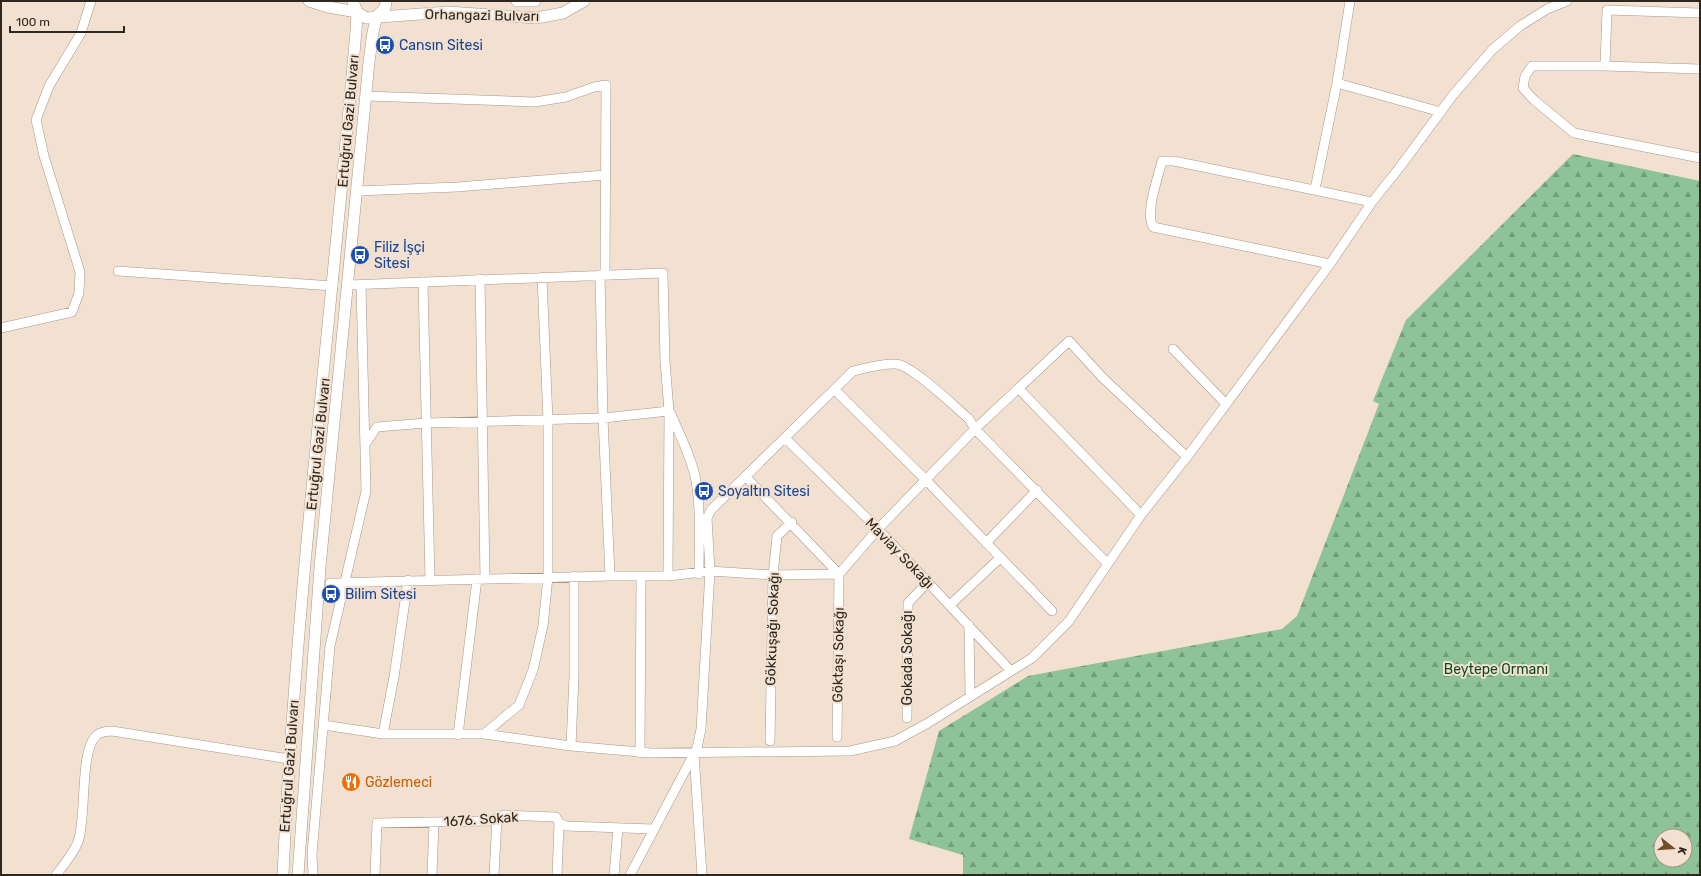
<svg xmlns="http://www.w3.org/2000/svg" width="1701" height="876" font-family="Rubik,sans-serif">
	<defs>
		<pattern id="forest-firs" width="22" height="20" patternUnits="userSpaceOnUse"><rect width="22" height="20" fill="#8dc396"/><path d="M5 1l3.5 6h-7zM16 11l3.5 6h-7z" fill="#749e7a"/></pattern>
	</defs>
	<rect width="100%" height="100%" fill="#f2e1d0"/>
	<path fill="url(#forest-firs)" fill-rule="evenodd" d="M1573 154 1700 181V875H963V855L909 839 939 731 1028 676 1282 629 1297 616 1379 404 1373 401 1406 320ZM1661 836H1685V860H1661Z"/>
	<g fill="none" stroke-linecap="round" stroke-linejoin="round">
		<g stroke="#a79787" stroke-width="10">
			<path id="minor" d="M1700 13 1607 10 1605 66H1532L1525 76 1523 88 1534 100 1574 133 1700 158
				M1605 66 1700 69
				M1337 83 1441 112
				M366 96 535 102 566 97 594 87 606 85 605 275
				M1315 189 1337 83 1350 1
				M357 191 457 187 605 175
				M1330 264 1153 227C1145 212 1158 178 1162 161H1174L1372 202
				M118 271 333 286
				M600 275 603 418 610 576
				M480 279 485 579
				M423 282 430 580
				M348 285 663 273 665 361 669 411 668 576
				M1 328 72 312 79 293 80 272 44 156 36 120 49 86 81 33 91 1
				M1173 349 1226 404
				M1019 389 1141 515
				M835 390 926 480 1052 611
				M671 414C680 436 692 458 696 481 701 511 699 543 699 574
				M785 438 878 529 1011 671
				M366 443 377 427 426 423 603 418 669 411
				M746 477 839 574 837 737
				M986 543 1037 490
				M330 583 610 576H668L710 571 773 575 839 574 878 529 975 429 1069 341 1103 378 1187 457
				M950 605 1000 558
				M969 625 970 696
				M907 718 908 603 928 582
				M324 725 383 734H484L571 746 651 753 850 751 895 741 928 723 1032 658 1069 621 1141 515 1187 457 1330 264 1372 202 1400 167 1453 95 1492 50 1520 26 1547 9 1567 1
				M383 734 394 677 408 580
				M484 734 519 705 533 670 543 626 548 577V420L542 277
				M458 735 477 579
				M770 741 773 575 777 536 792 522
				M571 746 574 676V576
				M640 753 641 576
				M694 753 702 875
				M56 875C64 865 73 854 78 842 87 817 79 750 97 735 101 732 107 731 112 731L289 759
				M313 875 312 854 330 646 366 491 361 285
				M375 875 377 823 491 821 504 815 556 817 559 823 566 826 653 829
				M432 875 434 822
				M494 875 497 818
				M557 875 559 823
				M614 875 618 828
				M630 875 697 748 701 729 710 571 707 518 711 510 853 371C867 368 882 363 896 364 912 365 955 407 969 419L975 429 1107 563"/>
		</g>
		<g stroke="#a79787" stroke-width="12">
			<path id="major" d="M309 1 328 7 357 12
				M353 1 357 12 366 18 448 12 536 18 563 13 584 1
				M517 1H535
				M377 16 385 8 386 1
				M283 875C296 593 332 312 356 31L357 12
				M298 875 320 567 369 62 373 32 377 16"/>
		</g>
		<use href="#minor" stroke="#fff" stroke-width="9"/>
		<use href="#major" stroke="#fff" stroke-width="11"/>
	</g>
	<defs>
		<g id="bus-disc" transform="scale(1)"><circle r="9.5" fill="#1a4fb4" stroke="#f2e1d0"/><path d="M-5-6H5V4H4V6H2V4H-2V6H-4V4H-5ZM-3.5-4V0h7V-4ZM-3.5 1.2v1.5H-2V1.2ZM2 1.2v1.5H3.5V1.2Z" fill="#fff"/></g>
		<g id="restaurant-disc" transform="scale(1)"><circle r="9.5" fill="#e8710a" stroke="#f2e1d0"/><path d="M-5-6h1v4h1v-4h1v4h1v-4h1v5L-1.5 .5V6h-2V.5L-5-1ZM5-6V6H3V1.5H1.5Q1.5-4 5-6Z" fill="#fff"/></g>
	</defs>
	<g fill-rule="evenodd">
		<use href="#bus-disc" x="385" y="45"/>
		<use href="#bus-disc" x="360" y="255"/>
		<use href="#bus-disc" x="704" y="491"/>
		<use href="#bus-disc" x="331" y="594"/>
		<use href="#restaurant-disc" x="351" y="782"/>
	</g>
	<g text-anchor="middle" stroke-width="4" stroke-linejoin="round" paint-order="stroke">
		<g font-size="14" fill="#2d2720" stroke="#f2e1d0">
			<text transform="translate(482 15) rotate(1)" y="5">Orhangazi Bulvarı</text>
			<text transform="translate(348 121) rotate(-85)" y="5">Ertuğrul Gazi Bulvarı</text>
			<text transform="translate(318 444) rotate(-84)" y="5">Ertuğrul Gazi Bulvarı</text>
			<text transform="translate(900 553) rotate(46)" y="5">Maviay Sokağı</text>
			<text transform="translate(772 629) rotate(-88)" y="5">Gökkuşağı Sokağı</text>
			<text transform="translate(838 655) rotate(-89)" y="5">Göktaşı Sokağı</text>
			<text transform="translate(907 658) rotate(-90)" y="5">Gokada Sokağı</text>
			<text transform="translate(289 766) rotate(-86)" y="5">Ertuğrul Gazi Bulvarı</text>
			<text transform="translate(481 819) rotate(-4)" y="5">1676. Sokak</text>
		</g>
		<g font-size="14" fill="#164399" stroke="#f2e1d0" text-anchor="start">
			<text x="399" y="50">Cansın Sitesi</text>
			<text x="374" y="252">Filiz İşçi<tspan x="374" dy="16">Sitesi</tspan></text>
			<text x="718" y="496">Soyaltın Sitesi</text>
			<text x="345" y="599">Bilim Sitesi</text>
		</g>
		<g font-size="14" fill="#0a4c20" stroke="#f2e1d0">
			<text x="1496" y="674">Beytepe Ormanı</text>
		</g>
		<g font-size="14" fill="#c56008" stroke="#f2e1d0" text-anchor="start">
			<text x="365" y="787">Gözlemeci</text>
		</g>
	</g>
	<rect width="1701" height="876" fill="none" stroke="#2d2720" stroke-width="4"/>
	<g transform="translate(1673 848) rotate(107)"><circle r="19" fill="#f2e1d0" stroke="#a3978a"/>
	<path d="M0-3L7 15L0 10L-7 15Z" fill="#734c2a"/>
	<text y="-6" font-size="11" font-weight="bold" text-anchor="middle" fill="#2d2720">K</text>
	</g>
	<path d="M10 26v6h114v-6" fill="none" stroke="#2d2720" stroke-width="2"/>
	<text x="16" y="26" font-size="12" fill="#2d2720" stroke="#f2e1d0" stroke-width="3" paint-order="stroke">100 m</text>
</svg>
